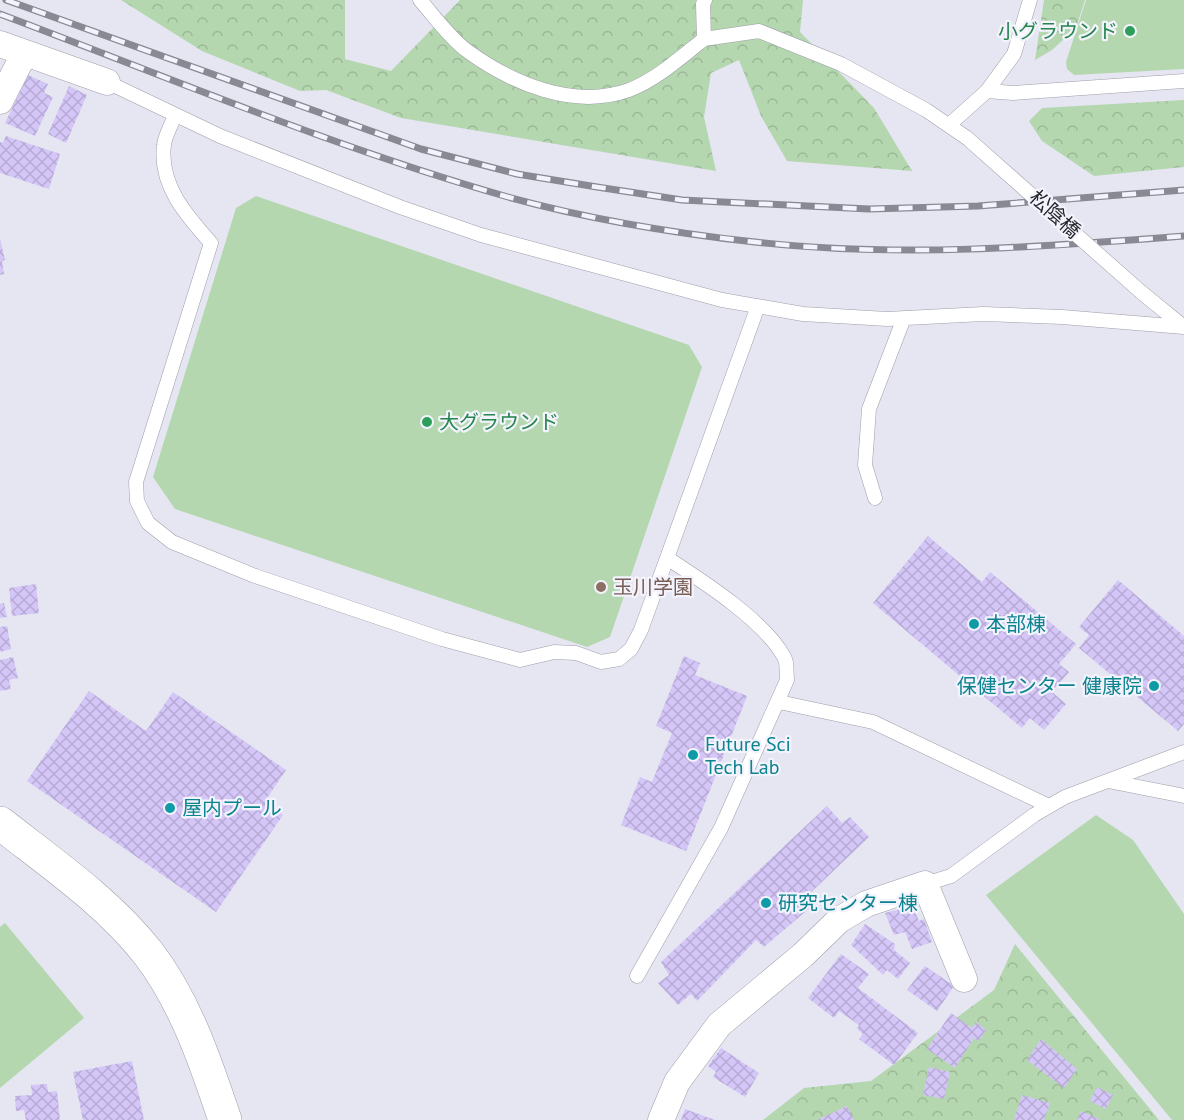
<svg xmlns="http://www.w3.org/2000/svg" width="1184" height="1120" font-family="'PT Sans','Noto Sans JP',sans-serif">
	<defs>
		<pattern id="forest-crowns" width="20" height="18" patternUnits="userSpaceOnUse" patternTransform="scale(1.5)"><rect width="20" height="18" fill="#b4d7af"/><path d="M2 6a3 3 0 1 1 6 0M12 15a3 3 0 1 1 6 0" fill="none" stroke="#9bb897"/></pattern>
		<pattern id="building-cross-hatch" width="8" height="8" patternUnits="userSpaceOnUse" patternTransform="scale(1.5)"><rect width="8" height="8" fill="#d5c6f8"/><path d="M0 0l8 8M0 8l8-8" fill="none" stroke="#b7aad5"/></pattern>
	</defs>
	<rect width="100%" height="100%" fill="#e5e6f2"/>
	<path fill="#b4d7af" d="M1086 0H1184V69L1074 75 1067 69 1066 62Z
		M256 196 689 345 702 367 610 637 587 647 175 509 153 477 236 208Z
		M1096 815 1133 840 1184 914V1120H1172L986 895Z
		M5 923 84 1018 0 1088V927Z"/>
	<path fill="url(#forest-crowns)" d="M121 0H345V59L391 71 460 0H803L800 32 874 108 912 171 787 161 761 116 739 60 711 73 704 117 716 171 401 118 326 90 300 91 202 51Z
		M1044 0H1085L1076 28 1052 50 1035 60Z
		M1184 100V167L1094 176 1042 141 1029 121 1042 108Z
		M1015 944 1159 1120H763L804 1088 871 1081 994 990Z"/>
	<path fill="url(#building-cross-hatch)" d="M28 75 48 84 44 93 53 97 35 136 5 123Z
		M69 86 87 95 66 143 48 134Z
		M6 136 60 154 49 189 0 173V142L3 143Z
		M0 239 5 260 2 261 4 274 0 275Z
		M928 536 982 582 990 572 1076 644 1059 664 1069 672 1052 692 1066 704 1044 730 1030 718 1022 728 873 603Z
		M1118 580 1184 636V724L1178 731 1079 648 1089 635 1079 627Z
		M36 584 39 613 12 616 9 588Z
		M4 603 7 617 0 618V604Z
		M7 626 11 649 0 652V627Z
		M684 656 700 663 695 675 747 696 686 851 621 825 640 777 652 782 672 733 656 726Z
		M13 657 18 678 9 680 11 689 0 691V660Z
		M89 691 146 731 173 692 286 770 265 801 283 815 216 912 27 781Z
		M827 806 842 823 850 817 869 837 804 899 812 906 764 947 756 940 697 1001 691 994 678 1005 658 983 669 975 661 962Z
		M912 906 919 921 924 919 932 942 912 949 905 932 894 935 885 913Z
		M865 924 895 944 894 950 910 963 898 979 887 970 883 975 851 945Z
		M841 954 869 974 858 988 918 1033 894 1065 859 1039 863 1034 857 1029 859 1025 839 1011 834 1018 808 998Z
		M925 966 954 986 937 1011 907 990Z
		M951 1013 972 1028 976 1022 986 1030 979 1041 974 1038 955 1068 927 1049Z
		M1041 1039 1077 1069 1064 1088 1027 1060Z
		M721 1048 759 1073 745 1097 713 1077 716 1072 708 1066Z
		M132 1061 144 1120H83L73 1072Z
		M929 1067 950 1072 944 1099 923 1095Z
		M47 1084 48 1092 57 1091 60 1120H26L24 1110 16 1111 15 1096 32 1095 31 1085Z
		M1097 1087 1113 1095 1106 1109 1090 1101Z
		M1022 1095 1050 1103 1044 1120H1014Z
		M847 1106 854 1120H817Z
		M685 1109 715 1120H681Z
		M1081 1111 1101 1120H1077Z"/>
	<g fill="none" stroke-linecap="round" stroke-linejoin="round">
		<g stroke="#9e9ea9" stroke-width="15">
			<path id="lane" d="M420 0C434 16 449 37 466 50 511 83 573 110 629 90 656 80 681 57 704 39L703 4 705 0
				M704 39 759 31 841 64 926 110 967 138
				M107 82 220 136 400 207 481 235 722 300 803 314 887 319 983 314 1062 317 1184 327
				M987 91 1013 93 1184 81
				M175 115C172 124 165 135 164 145 159 185 186 215 211 243L136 482 137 501 148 523 172 542 255 576 442 639 520 660 554 652 576 653 601 662 619 659 631 649 641 630 758 306
				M950 124 987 91 1014 54 1030 0
				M1141 292 1184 327
				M875 498 865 465 869 409 904 318
				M779 702 873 722 1049 806
				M1108 781 1184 796
				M925 884 951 876 1034 815 1065 797 1184 752
				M637 976 721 828 787 680C786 672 788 663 784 657 765 621 701 580 667 558"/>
		</g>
		<g stroke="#9e9ea9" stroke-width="27">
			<path id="street" d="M0 44 107 82
				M0 101 24 54
				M661 1120 677 1082 719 1025 803 955 839 920 866 904 925 884 964 979"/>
		</g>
		<g stroke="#9e9ea9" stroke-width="34">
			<path id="secondary" d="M0 823C51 863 108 902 148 953 185 1001 206 1063 225 1120"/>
		</g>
		<use href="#lane" stroke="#fff" stroke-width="14"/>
		<use href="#street" stroke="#fff" stroke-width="26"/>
		<use href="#secondary" stroke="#fff" stroke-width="33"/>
		<g stroke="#888992" stroke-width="7">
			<path id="rail" d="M6 0 421 149 517 174 597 187 682 200 869 209 978 206 1184 190
				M0 14C168 77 335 148 508 197 588 219 673 233 755 242 898 258 1041 247 1184 236"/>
		</g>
		<use href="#rail" stroke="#f3f3fd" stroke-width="4.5" stroke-dasharray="14" stroke-linecap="butt"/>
		<g stroke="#9e9ea9" stroke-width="15" stroke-linecap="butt">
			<path id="lane-bridge" d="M967 138 1141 292"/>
		</g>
		<use href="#lane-bridge" stroke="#fff" stroke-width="14"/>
	</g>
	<g fill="#2e9e5b" stroke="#f3f3fd" stroke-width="2">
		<circle cx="1130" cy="31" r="6"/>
		<circle cx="427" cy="422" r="6"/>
	</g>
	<circle fill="#8d6e63" stroke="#f3f3fd" stroke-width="2" cx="601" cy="587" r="6"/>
	<g fill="#0f9aa8" stroke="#f3f3fd" stroke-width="2">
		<circle cx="974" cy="624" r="6"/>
		<circle cx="1154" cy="686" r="6"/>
		<circle cx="693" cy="755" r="6"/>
		<circle cx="170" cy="808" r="6"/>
		<circle cx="766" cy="903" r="6"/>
	</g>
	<g text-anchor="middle" stroke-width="4.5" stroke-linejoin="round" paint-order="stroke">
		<g font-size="20" fill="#27864d" stroke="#f3f3fd" text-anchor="end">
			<text x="1118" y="38">小グラウンド</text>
			<text x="439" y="429" text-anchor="start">大グラウンド</text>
		</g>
		<g font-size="20" fill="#25262a" stroke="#f3f3fd">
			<text transform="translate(1055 214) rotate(42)" y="7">松陰橋</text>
		</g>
		<g font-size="20" fill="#785e54" stroke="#f3f3fd" text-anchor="start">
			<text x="613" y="594">玉川学園</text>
		</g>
		<g font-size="20" fill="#0d838f" stroke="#f3f3fd" text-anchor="start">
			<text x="986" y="631">本部棟</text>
			<text x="1142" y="693" text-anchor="end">保健センター 健康院</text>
			<text x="705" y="751">Future Sci<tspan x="705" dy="23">Tech Lab</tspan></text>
			<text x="182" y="815">屋内プール</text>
			<text x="778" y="910">研究センター棟</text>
		</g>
	</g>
</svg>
